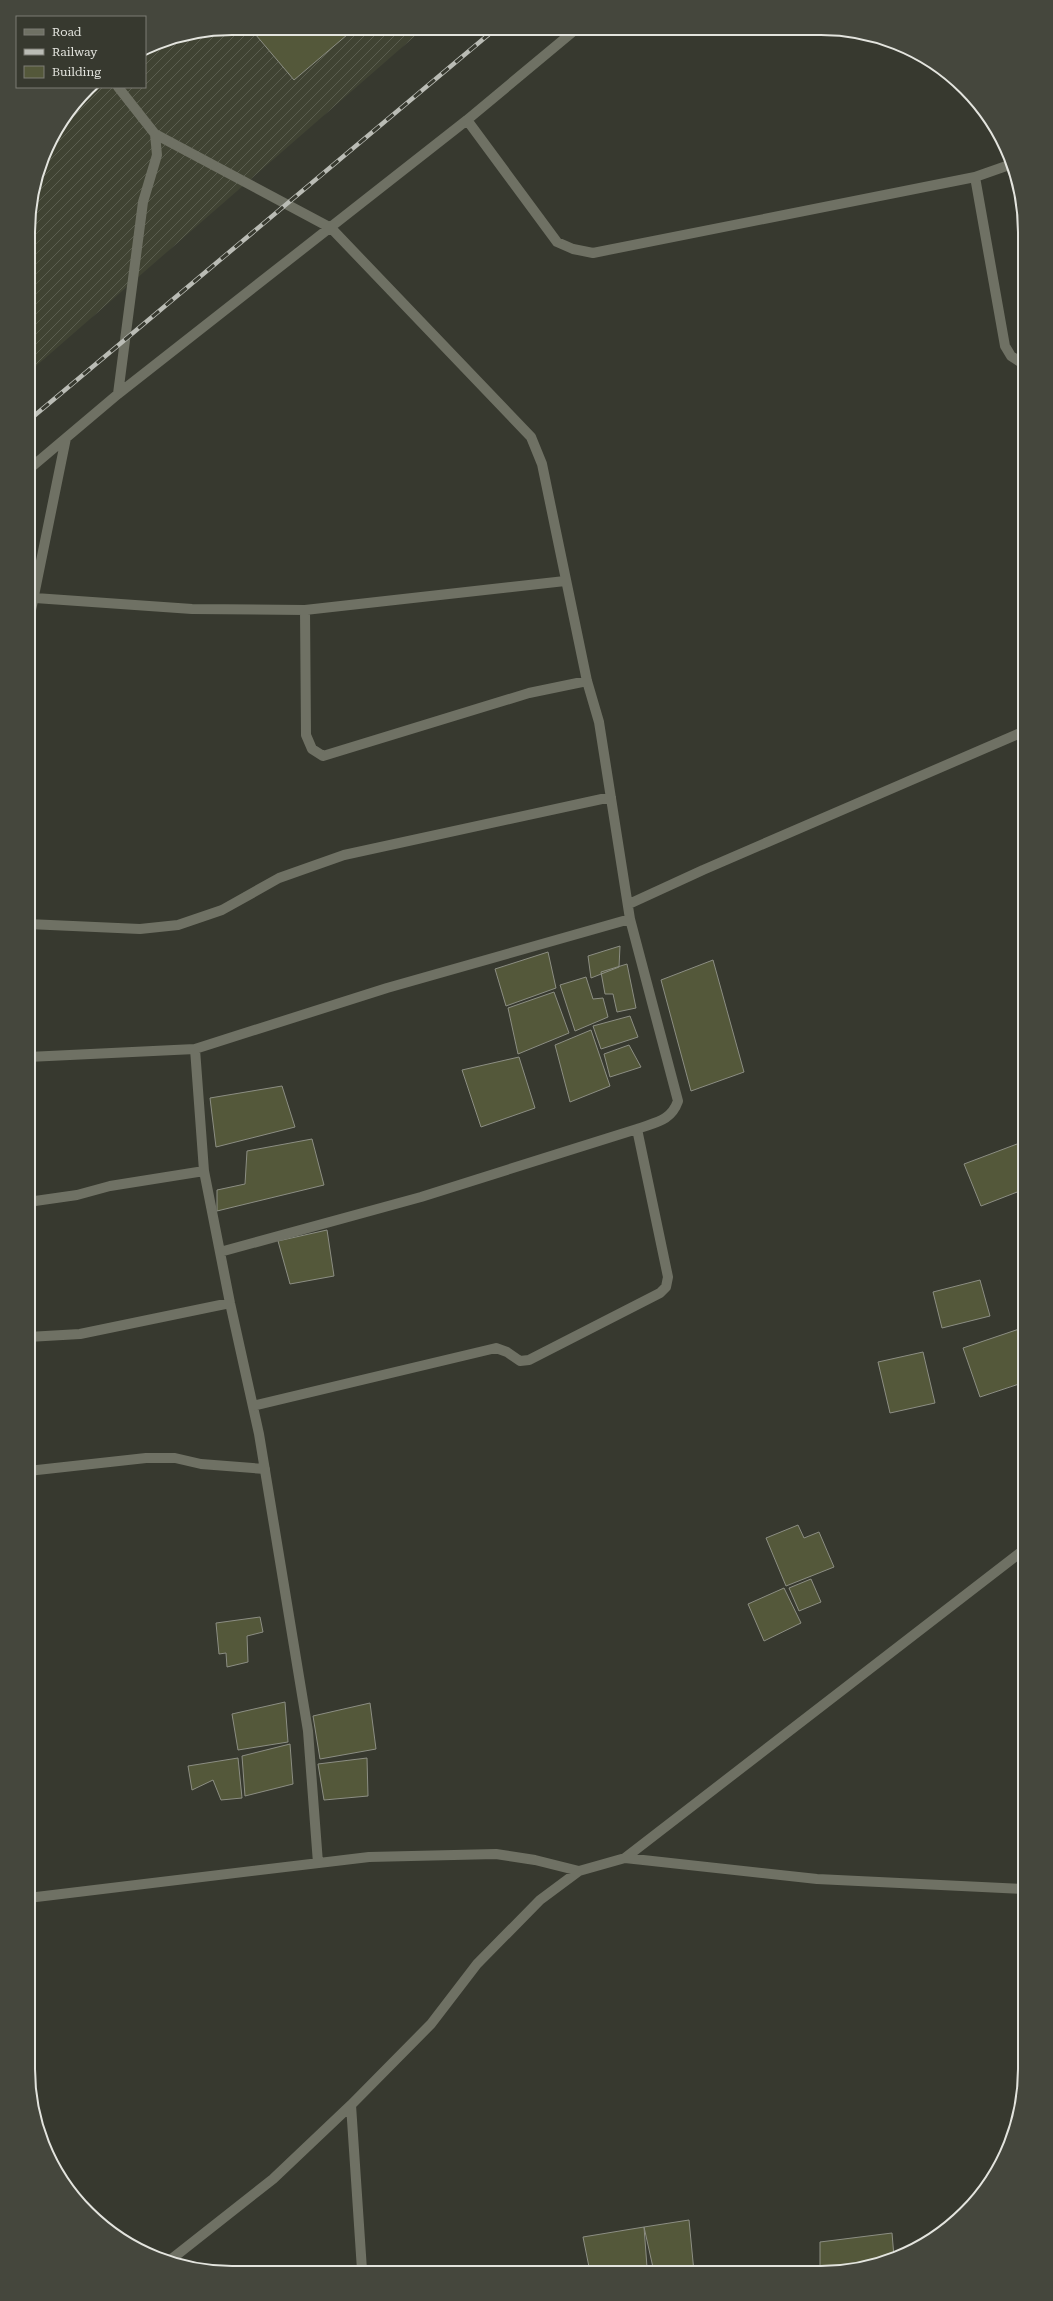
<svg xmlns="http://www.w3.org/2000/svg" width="1053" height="2301" font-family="'Roboto Serif',serif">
	<defs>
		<pattern id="industrial-furrows" width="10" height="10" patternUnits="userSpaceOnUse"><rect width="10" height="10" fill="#404333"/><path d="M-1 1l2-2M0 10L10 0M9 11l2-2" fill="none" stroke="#5b5e50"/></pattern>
	</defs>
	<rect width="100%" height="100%" fill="#37392f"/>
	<path fill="url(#industrial-furrows)" d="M232 28 423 29 28 373V218L49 141 91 87H145V49L154 43Z"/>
	<path fill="#54583a" stroke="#8c8e83" d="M250 28 354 29 294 80Z
		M28 289 34 296 28 301Z
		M620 946 619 967 591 978 588 956Z
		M548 952 556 988 506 1006 495 969Z
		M713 960 744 1072 691 1091 661 980Z
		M627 964 636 1008 617 1012 613 994H605L601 972Z
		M586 977 593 999 603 998 608 1017 575 1031 560 985Z
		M554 992 569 1033 518 1054 508 1008Z
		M630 1016 638 1037 601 1049 593 1026Z
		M591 1030 610 1086 570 1102 555 1045Z
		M629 1045 641 1067 610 1077 604 1054Z
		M519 1057 535 1108 481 1127 462 1070Z
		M282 1086 295 1127 216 1147 210 1098Z
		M312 1139 324 1185 217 1211V1190L245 1184 247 1151Z
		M1025 1141V1189L981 1206 964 1164Z
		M327 1230 334 1276 290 1284 278 1241Z
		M980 1280 990 1316 942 1328 933 1292Z
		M1025 1327V1382L980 1397 963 1348Z
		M923 1352 935 1403 890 1413 878 1362Z
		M798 1525 804 1538 819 1532 834 1567 786 1586 766 1538Z
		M811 1579 821 1602 799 1611 789 1588Z
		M784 1588 801 1623 764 1641 748 1604Z
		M260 1617 263 1632 247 1636 248 1662 227 1667 226 1653 219 1654 216 1623Z
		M285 1702 288 1742 238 1750 232 1714Z
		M370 1703 376 1749 320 1759 313 1716Z
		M290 1744 293 1784 245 1796 242 1756Z
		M238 1758 242 1798 221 1800 213 1780 192 1790 188 1766Z
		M367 1758 368 1796 324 1800 318 1764Z
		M689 2220 694 2272H654L644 2227Z
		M644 2227 647 2267 590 2272 583 2237Z
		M892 2233 894 2257 874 2266 820 2273V2242Z"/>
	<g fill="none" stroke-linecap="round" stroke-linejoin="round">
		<path stroke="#6f7164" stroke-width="10" d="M118 87 155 134 331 228 531 437 542 464 587 681 599 722 630 919 678 1101C671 1121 656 1122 637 1129L421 1197 220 1252
			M467 120 557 242 573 249 593 253 975 177 1005 346 1011 356 1022 363H1025
			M975 177 1012 164
			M118 394 143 202 157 155 155 134
			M28 470 118 394 467 120 575 30
			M35 598 192 609 305 610 565 581
			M305 610 306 735 312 749 323 756 529 693 587 681
			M28 625 66 438
			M629 904 703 870 1025 731
			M28 924 140 929 178 925 222 910 279 878 344 855 611 797
			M195 1049 204 1171 230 1303 259 1434 308 1731 318 1863
			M28 1057 195 1049 387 988 630 919
			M28 1202 77 1195 110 1186 204 1171
			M28 1337 80 1334 230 1303
			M253 1406 496 1348 507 1352 520 1361 529 1360 660 1293 666 1287 668 1277 637 1129
			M28 1471 146 1458H175L201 1464 265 1469
			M625 1858 1025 1549
			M28 1898 369 1857 496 1854 535 1860 579 1871
			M351 2105 362 2270
			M169 2261 273 2179 351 2105 431 2024 477 1964 540 1900 579 1871 625 1858 817 1879 1025 1889"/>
		<g stroke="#babcb5" stroke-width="4.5">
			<path id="rail" d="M28 421 494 30"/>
		</g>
		<use href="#rail" stroke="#37392f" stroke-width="3" stroke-dasharray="9" stroke-linecap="butt"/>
	</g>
	<path d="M0 0H1053V2301H0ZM232 35H821A197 197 0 0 1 1018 232V2069A197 197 0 0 1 821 2266H232A197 197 0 0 1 35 2069V232A197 197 0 0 1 232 35Z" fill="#45473d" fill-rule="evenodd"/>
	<path fill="none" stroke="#e3e4de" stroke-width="2" d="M232 35H821A197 197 0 0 1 1018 232V2069A197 197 0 0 1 821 2266H232A197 197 0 0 1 35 2069V232A197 197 0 0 1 232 35Z"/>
	<rect x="16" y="16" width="130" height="72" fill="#37392f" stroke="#7c7d75"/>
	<rect x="24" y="29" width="20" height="6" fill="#6f7164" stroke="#7c7d75"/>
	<text x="52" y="36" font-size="12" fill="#e3e4de">Road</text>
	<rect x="24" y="49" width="20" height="6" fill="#babcb5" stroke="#7c7d75"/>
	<text x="52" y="56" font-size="12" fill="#e3e4de">Railway</text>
	<rect x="24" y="66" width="20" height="12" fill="#54583a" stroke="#7c7d75"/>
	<text x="52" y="76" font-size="12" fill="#e3e4de">Building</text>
</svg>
